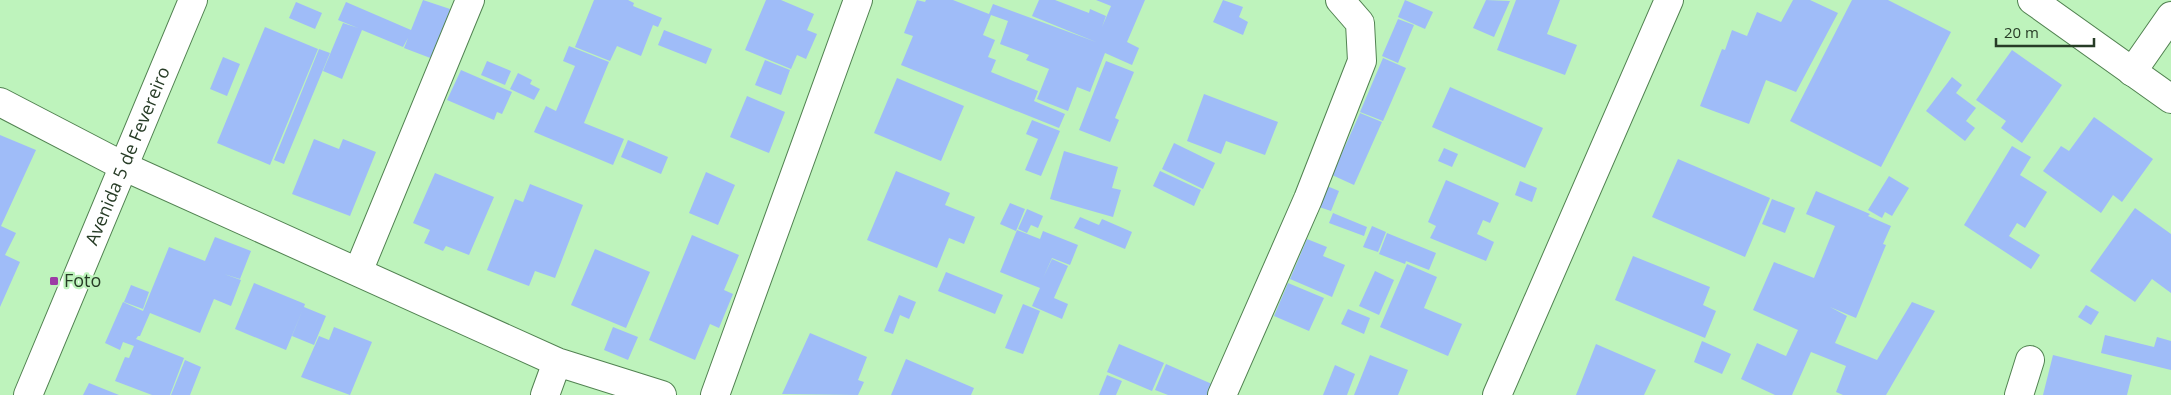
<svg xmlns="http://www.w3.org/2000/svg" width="2171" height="395" font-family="'Open Sans',sans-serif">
	<rect width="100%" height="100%" fill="#bef3bc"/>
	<path fill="#9fbcf8" d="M423 0 453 10 433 59 404 48 408 38 403 47 362 30 342 79 323 71 343 23 358 28 338 20 346 2 411 30Z
		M594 0H628L634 3 633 6 662 18 658 27 653 25 641 56 617 46 610 61 575 47Z
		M766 0H781L814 14 807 30 817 34 806 59 797 55 791 69 745 50Z
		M917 0 925 2 926 0H953L989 14 993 4 1096 42 1032 16 1039 0H1055L1089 13 1090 9 1106 16 1102 27 1111 6 1096 0H1145L1127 42 1139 48 1132 65 1105 53 1090 92 1077 87 1068 111 1037 99 1049 69 1026 60 1029 55 1000 44 1008 21 991 15 983 35 995 40 988 57 996 60 991 72 1038 91 1034 101 1065 114 1059 128 901 65 913 36 904 33Z
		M1223 0 1243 7 1239 17 1248 22 1243 35 1213 22Z
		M1405 0 1433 12 1425 29 1398 17Z
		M1486 0 1510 1 1494 37 1473 28Z
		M1516 0H1560L1547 34 1577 45 1565 75 1497 50Z
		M1793 0H1810L1838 13 1796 92 1766 80 1749 124 1700 106 1722 49 1725 50 1732 30 1747 36 1757 12 1781 22Z
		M1852 0H1888L1951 32 1881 167 1790 121Z
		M296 2 322 13 315 29 289 18Z
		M1398 19 1414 25 1398 63 1382 56Z
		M265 27 318 49 270 165 217 143Z
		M664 30 712 49 706 64 658 45Z
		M569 46 609 62 584 123 624 139 613 165 534 132 546 106 556 111 575 66 563 61Z
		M319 49 330 53 284 164 274 160Z
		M2012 50 2062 85 2022 143 2001 128 2006 121 1976 100Z
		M223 57 240 64 227 96 210 89Z
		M1383 58 1406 68 1383 121 1360 112Z
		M765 60 790 70 781 95 755 85Z
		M487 61 511 71 505 85 481 75Z
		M1106 61 1134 72 1115 118 1119 120 1110 142 1079 130Z
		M461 70 512 92 502 114 497 112 494 120 447 100Z
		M518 73 532 80 530 84 540 89 534 100 510 89Z
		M1952 77 1962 85 1956 93 1976 108 1966 121 1975 128 1965 141 1926 111Z
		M897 78 964 106 941 161 874 133Z
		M1450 87 1543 128 1525 168 1432 127Z
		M1204 94 1278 122 1265 155 1226 141 1221 154 1187 141Z
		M747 96 785 112 769 153 730 137Z
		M1360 113 1382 122 1354 185 1332 175Z
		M2094 117 2153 159 2122 202 2113 195 2101 213 2043 171 2061 146 2069 151Z
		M1032 120 1060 131 1041 176 1025 170 1038 139 1026 134Z
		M0 135 36 150 1 226 16 233 5 255 20 262 0 307Z
		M314 139 339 149 343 139 376 152 350 216 292 194Z
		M628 140 668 157 661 174 621 157Z
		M1174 143 1215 163 1203 189 1162 169Z
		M2012 146 2031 157 2020 175 2047 192 2025 228 2017 223 2009 236 2040 255 2031 269 1964 225Z
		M1444 148 1458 154 1452 167 1438 161Z
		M1064 151 1118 167 1112 188 1121 190 1113 217 1050 199Z
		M1678 159 1770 198 1745 257 1652 217Z
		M896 171 950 193 945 205 975 217 964 244 949 238 937 268 867 240Z
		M1160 171 1201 190 1194 206 1153 186Z
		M706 172 735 185 718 225 689 213Z
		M435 173 494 197 469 255 446 246 443 251 424 243 430 230 413 223Z
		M1889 176 1909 188 1892 216 1885 212 1882 218 1868 210Z
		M1446 180 1499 203 1490 223 1483 220 1477 234 1494 242 1486 261 1430 238 1436 226 1428 222Z
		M1520 181 1537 188 1532 202 1515 195Z
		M530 184 583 205 555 278 535 271 529 286 487 270 515 199 523 202Z
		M1327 186 1339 191 1331 211 1319 207Z
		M1816 191 1870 214 1868 216 1891 226 1883 244 1886 245 1856 318 1830 307 1847 316 1835 343 1877 360 1912 302 1935 311 1886 395H1843L1836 392 1846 366 1811 352 1792 395H1775L1741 379 1757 343 1786 356 1798 330 1753 310 1774 262 1814 278 1835 226 1806 214Z
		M1772 199 1795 208 1785 233 1762 224Z
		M1010 203 1025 209 1016 231 1000 224Z
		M2135 208 2171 234V293L2152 279 2135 302 2090 271Z
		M1027 209 1043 216 1038 228 1031 225 1027 233 1018 229Z
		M1333 213 1367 227 1364 236 1329 223Z
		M1080 217 1099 225 1102 219 1132 232 1125 249 1074 228Z
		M1372 226 1386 232 1378 252 1363 247Z
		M1017 230 1040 239 1043 231 1078 245 1070 265 1052 258 1043 278 1052 259 1068 266 1054 298 1068 304 1062 319 1032 306 1040 288 1000 272Z
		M1387 233 1436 253 1429 270 1406 261 1405 264 1379 254Z
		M692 235 739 255 724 290 733 294 719 328 710 324 695 360 649 340Z
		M215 237 251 251 240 279 224 274 241 280 231 306 214 299 200 333 150 313 140 336H138L136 339 184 358 170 395H152L115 381 125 357 129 358 134 346 123 342 120 350 105 343 123 302 143 311 169 247 205 261Z
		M1307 239 1327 247 1323 256 1345 265 1332 297 1290 279Z
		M595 249 650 272 626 328 571 305Z
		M1633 256 1710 287 1703 305 1716 311 1705 338 1615 300Z
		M1407 264 1437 277 1424 308 1462 324 1448 356 1380 327Z
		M1375 271 1394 280 1379 315 1359 306Z
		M946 272 1003 295 995 314 938 291Z
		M254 283 305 304 304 307 326 316 314 345 292 336 303 309 286 350 235 329Z
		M1288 283 1324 298 1309 331 1274 316Z
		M131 285 149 292 143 309 124 302Z
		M899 295 916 302 909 319 900 315 893 334 884 331Z
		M1023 304 1040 311 1023 354 1005 348Z
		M2086 305 2099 312 2091 325 2078 317Z
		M1348 309 1370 318 1364 334 1341 324Z
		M334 327 372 342 350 395 301 377 319 336 329 340Z
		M613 327 638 337 628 360 604 350Z
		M810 333 867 357 858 380 864 382 858 395 782 394Z
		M2105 335 2154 347 2157 337 2171 341V370L2101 353Z
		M1702 341 1731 354 1722 374 1694 362Z
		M1119 344 1164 363 1152 391 1107 372Z
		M1596 344 1656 370 1644 395H1576Z
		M1370 355 1408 370 1398 395H1354Z
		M2053 355 2132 375 2127 395H2043Z
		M906 359 974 388 971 395H891Z
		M185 360 201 367 190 395H171Z
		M1166 364 1212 384 1208 395H1168L1155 390Z
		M1335 365 1355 374 1347 395H1323Z
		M1107 375 1122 381 1116 395H1099Z
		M89 383 119 395H83Z"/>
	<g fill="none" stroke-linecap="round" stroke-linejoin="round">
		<g stroke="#518251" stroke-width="30">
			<path id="minor" d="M0 102 125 167 557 362 662 395
				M358 272 470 0
				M545 395 557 362
				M715 395 858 0
				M1222 395 1308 199 1362 61 1360 23 1340 0
				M1497 395 1669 0
				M2019 395 2030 360"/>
		</g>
		<g stroke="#518251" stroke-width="30">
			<g id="tertiary">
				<path d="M2032 0 2171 99"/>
				<path d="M2132 72 2171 16"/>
				<path id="s1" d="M28 395 193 0"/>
			</g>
		</g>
		<use href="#minor" stroke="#fff" stroke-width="28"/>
		<use href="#tertiary" stroke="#fff" stroke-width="28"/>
	</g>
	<rect fill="#9c3ca5" stroke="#bef3bc" stroke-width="2" x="49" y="276" width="10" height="10" rx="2.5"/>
	<g text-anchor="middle" stroke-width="4.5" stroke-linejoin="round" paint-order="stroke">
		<g font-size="18" fill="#273c26" stroke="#bef3bc">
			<text dy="6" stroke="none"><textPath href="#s1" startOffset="259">Avenida 5 de Fevereiro</textPath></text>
		</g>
		<g font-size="18" fill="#273c26" stroke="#bef3bc" text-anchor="start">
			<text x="64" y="287">Foto</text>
		</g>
	</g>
	<path d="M1996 38v8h98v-8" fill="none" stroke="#273c26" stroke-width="2.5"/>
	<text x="2004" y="38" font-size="15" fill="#273c26" stroke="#bef3bc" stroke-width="4" paint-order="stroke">20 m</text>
</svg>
